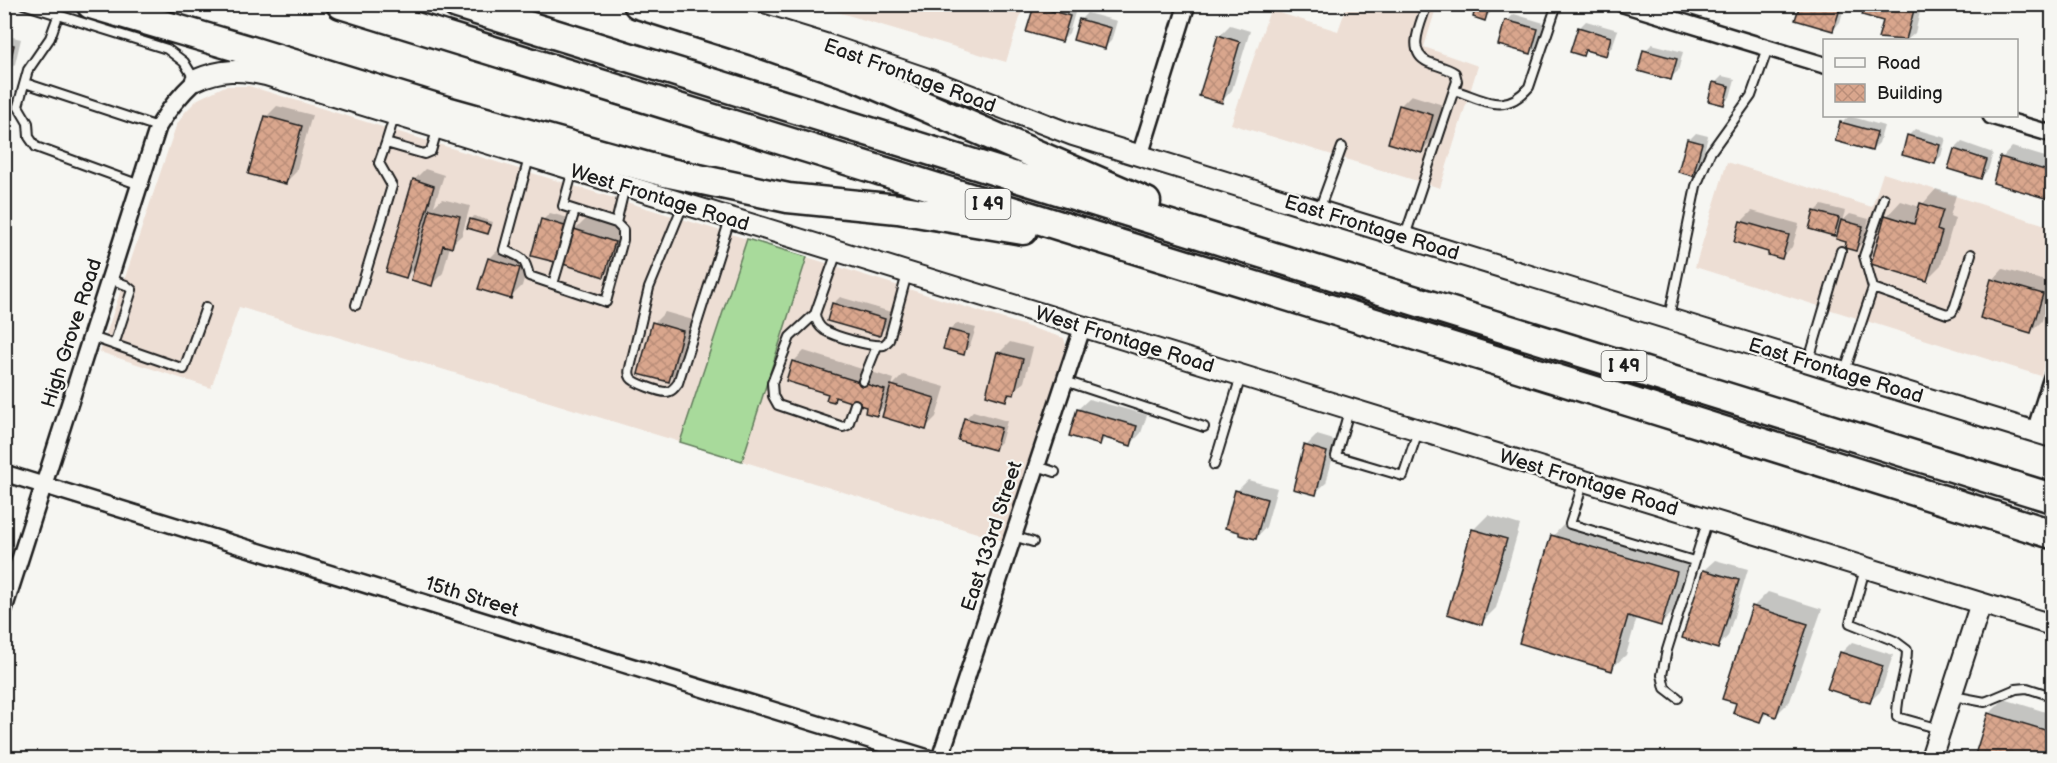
<svg xmlns="http://www.w3.org/2000/svg" width="2057" height="763" font-family="'Balsamiq Sans',sans-serif">
	<defs>
		<pattern id="building-cross-hatch" width="8" height="8" patternUnits="userSpaceOnUse" patternTransform="scale(1.5)"><rect width="8" height="8" fill="#d9a68d"/><path d="M0 0l8 8M0 8l8-8" fill="none" stroke="#ba8e79"/></pattern>
	</defs>
	<rect width="100%" height="100%" fill="#f6f6f2"/>
	<filter id="ink" filterUnits="userSpaceOnUse"><feTurbulence type="fractalNoise" baseFrequency=".0167" numOctaves="2"/><feDisplacementMap in="SourceGraphic" scale="12" xChannelSelector="R" yChannelSelector="G"/><feConvolveMatrix kernelMatrix="1 2 1 2 8 2 1 2 1" color-interpolation-filters="sRGB"/></filter>
	<g filter="url(#ink)">
		<path fill="#edded4" d="M814 5H1024L1006 62Z
			M1347 5H1437L1424 47 1478 66 1440 188 1231 124 1270 10 1338 31Z
			M225 86H249L747 239 680 442 239 307 211 388 100 352 176 126 185 112 198 99Z
			M1727 162 1872 207 1883 173 2052 227V340L2041 376 1695 267Z
			M807 257 1064 338 1066 346 1003 541 742 461Z"/>
		<path fill="#a8da9b" stroke="#627b5c" stroke-width="1.5" d="M747 239 807 257 742 461 680 442Z"/>
		<path fill="#0003" d="M1037 4H1060L1076 9 1069 33 1062 40 1035 6Z
			M1453 4H1494L1491 12 1484 19 1476 12Z
			M1802 4H1845L1840 22 1833 30Z
			M1866 4H1922L1915 33 1907 40H1892L1880 37 1885 20Z
			M1087 13 1117 21 1111 41 1104 48 1080 20Z
			M1514 14 1544 23 1538 45 1531 52 1507 21Z
			M1586 21 1618 30 1612 47 1605 54 1588 49 1583 54 1579 28Z
			M1230 25 1250 31 1232 90 1222 101 1219 36Z
			M4 35 21 39 15 64 8 71 4 70Z
			M1652 44 1683 52 1678 71 1670 78 1645 51Z
			M1722 76 1735 79 1730 97 1723 104 1715 83Z
			M1411 95 1443 105 1432 140 1422 151 1400 106Z
			M277 106 312 115 296 172 286 182 266 117Z
			M1849 116 1884 126 1879 143 1872 150 1842 123Z
			M1915 129 1946 138 1941 156 1934 163 1908 136Z
			M1696 133 1708 136 1700 167 1692 174 1689 140Z
			M1962 142 1993 153 1988 170 1981 177 1950 168 1955 149Z
			M2012 147 2052 159V198L1995 182 2002 158Z
			M425 169 444 175 434 206 442 199 470 206 462 235 450 246 443 273 432 284 417 265 406 276 414 180Z
			M1936 189 1956 195 1950 216 1955 218 1941 265 1927 279 1887 216 1901 201 1920 207Z
			M1822 205 1845 211 1842 221 1850 214 1869 219 1863 242 1856 249 1848 241 1841 227 1833 235 1815 212Z
			M1752 211 1799 224 1792 247 1781 258 1770 250 1741 222Z
			M550 213 572 219 562 254 555 261 543 220Z
			M474 216 493 222 491 229 488 232 471 220Z
			M586 219 625 231 614 265 604 275 575 230Z
			M500 248 530 258 522 286 511 297 489 259Z
			M2003 269 2052 283 2042 321 2031 332 1993 280Z
			M840 297 891 312 886 327 879 334 833 304Z
			M665 312 693 320 679 370 668 381 654 323Z
			M957 323 976 328 970 346 963 353 950 330Z
			M1010 342 1033 348 1024 382 1006 399 999 353Z
			M804 351 894 379 892 386 903 375 945 387 936 417 925 428 887 403 876 415 868 406 838 396 833 401 830 393 793 362Z
			M1089 399 1147 415 1141 433 1131 444 1106 437 1100 444 1078 409Z
			M973 411 1007 421 1001 442 994 449 960 439 966 418Z
			M1317 435 1337 441 1326 483 1315 493 1306 446Z
			M1248 480 1277 488 1266 527 1256 538 1237 491Z
			M1488 515 1520 525 1496 608 1481 623 1473 530Z
			M1567 521 1691 558 1675 610 1661 624 1637 617 1626 655 1611 669 1553 536Z
			M1715 560 1748 569 1728 636 1718 647 1704 570Z
			M1768 592 1822 609 1790 701 1776 715 1768 712 1760 720 1738 702 1724 698 1754 606Z
			M1852 642 1893 655 1881 691 1870 701 1841 653Z
			M2004 699 2052 714V758H1975L1990 713Z"/>
		<path fill="url(#building-cross-hatch)" stroke="#1c1c1c" stroke-width="1.5" d="M1448 4H1490L1485 21 1473 17 1474 13Z
			M1800 4H1822L1840 9 1833 31 1795 20Z
			M1865 4H1895L1914 10 1906 40 1878 38 1883 21 1862 15Z
			M1034 6 1070 16 1062 42 1026 32Z
			M1079 19 1111 28 1105 49 1073 40Z
			M1505 20 1538 29 1531 54 1498 45Z
			M1578 27 1611 37 1606 56 1585 50 1583 56 1570 52Z
			M1218 35 1240 42 1222 103 1199 96Z
			M4 43 14 45 8 72 4 71Z
			M1643 50 1677 59 1671 80 1638 71Z
			M1713 82 1729 86 1724 105 1708 101Z
			M1399 105 1433 115 1422 153 1388 143Z
			M265 116 302 126 286 184 248 174Z
			M1840 122 1877 132 1872 151 1835 141Z
			M1907 135 1940 145 1935 164 1902 155Z
			M1687 139 1702 143 1693 176 1678 172Z
			M1954 149 1987 160 1981 179 1948 169Z
			M2000 157 2052 172V200L1993 183Z
			M413 179 434 186 406 278 386 272Z
			M1920 203 1943 210 1937 230 1942 232 1927 281 1871 264 1885 215 1914 224Z
			M430 209 460 216 452 248 443 245 432 286 411 280Z
			M1814 211 1839 218 1834 236 1809 229Z
			M470 219 491 225 488 234 467 228Z
			M541 219 565 226 555 262 531 256Z
			M1841 220 1863 226 1856 251 1845 248 1846 242 1836 239Z
			M1740 221 1789 235 1782 259 1768 255V252L1734 242Z
			M574 229 615 242 604 277 563 264Z
			M488 258 520 268 511 299 478 289Z
			M1991 279 2043 294 2031 333 1980 318Z
			M832 303 885 319 880 336 827 321Z
			M652 322 683 331 669 382 638 374Z
			M949 330 969 335 964 355 943 349Z
			M997 352 1023 359 1014 395 1008 394 1006 401 986 395Z
			M792 361 885 390 877 416 865 413 866 407 835 397 834 402 826 400 828 394 786 381Z
			M891 385 935 398 926 430 882 417Z
			M1077 409 1137 426 1131 446 1102 437 1100 445 1069 436Z
			M964 418 1001 428 995 450 958 440Z
			M1304 445 1327 452 1316 495 1293 489Z
			M1235 490 1267 499 1256 539 1239 535V532L1225 528Z
			M1472 529 1507 539 1482 625 1447 614Z
			M1551 535 1677 572 1661 626 1628 616 1612 671 1519 643Z
			M1703 570 1739 580 1718 649 1682 638Z
			M1752 606 1808 624 1776 717 1764 712 1760 722 1733 713 1736 703 1722 699Z
			M1840 652 1883 666 1870 703 1827 689Z
			M1988 713 2052 732V758H1974Z"/>
		<g fill="none" stroke-linecap="round" stroke-linejoin="round">
			<g stroke="#1c1c1c" stroke-width="12">
				<path id="service" d="M23 4 167 49 184 62 195 80
					M58 16 50 38 28 70 18 106 28 123 29 137 36 147 140 185
					M25 83 158 127
					M1454 90C1485 100 1504 116 1529 87L1557 4
					M394 117 386 143 424 154 431 151 437 130
					M529 158 504 250C521 257 525 257 529 276L606 302 623 240V230L616 223
					M573 170 563 206 616 223 625 186
					M683 205 649 288 630 368C629 371 629 375 631 378 634 383 660 392 666 392 672 392 675 387 678 383L730 219
					M1319 210 1342 147
					M1405 236 1457 81 1455 73C1446 67 1437 66 1428 62 1405 52 1422 21 1427 4
					M837 252 815 314C816 321 818 326 824 330 836 337 871 347 884 345L889 340 907 274
					M110 279 126 285 132 290 114 345
					M553 284 575 210
					M1873 288 1864 256 1884 198
					M356 305 392 186 379 163 386 143
					M815 314 790 337 772 383 773 396 778 405 843 427 848 425 855 404
					M1669 317 1696 186 1710 153 1751 96 1768 48
					M92 337 184 369 206 307
					M1809 360 1841 251
					M1845 371 1873 288 1947 314 1952 312 1955 306 1971 254
					M863 381 877 346
					M1065 381 1204 427
					M1349 411 1336 456 1403 476 1418 431
					M1214 465 1241 376
					M1037 466 1055 472
					M1584 481 1570 524 1694 561
					M1013 536 1033 542
					M1865 569 1850 623 1895 641 1907 650C1907 673 1896 694 1897 717L1940 729
					M1953 696 1985 702 2016 689 2027 688 2052 696
					M1678 698 1665 688 1662 675 1667 650 1708 519"/>
			</g>
			<g stroke="#1c1c1c" stroke-width="20">
				<path id="minor" d="M1623 4 1824 65
					M1991 116 2052 134
					M1140 155 1187 4
					M2035 431 2052 377
					M4 473 928 758
					M4 609 158 127C169 108 180 95 196 80
					M940 758 1083 326"/>
			</g>
			<g stroke="#1c1c1c" stroke-width="24">
				<path id="tertiary" d="M696 4 825 44 925 78 1073 135 2052 437
					M196 80C220 69 241 69 266 75L2052 625
					M1931 758 1981 603"/>
			</g>
			<g stroke="#1c1c1c" stroke-width="33">
				<path id="motorway" d="M91 4 248 50 446 111 665 172 788 198 898 209 1023 230
					M341 4 1634 403 2052 534
					M457 4 2052 498
					M638 4 755 41 857 77 1146 202"/>
			</g>
			<use href="#service" stroke="#f6f6f2" stroke-width="8"/>
			<use href="#minor" stroke="#f6f6f2" stroke-width="15"/>
			<use href="#tertiary" stroke="#f6f6f2" stroke-width="20"/>
			<use href="#motorway" stroke="#f6f6f2" stroke-width="28"/>
		</g>
	</g>
	<g text-anchor="middle" stroke-width="4.5" stroke-linejoin="round" paint-order="stroke">
		<g fill="#f6f6f2" stroke="#5d5d5c" stroke-width="1.5">
			<rect x="965.5" y="189" width="45" height="30" rx="4.5"/>
			<rect x="1601.5" y="351" width="45" height="30" rx="4.5"/>
		</g>
		<g font-size="18" font-weight="bold" fill="#1c1c1c">
			<text x="988" y="210">I 49</text>
			<text x="1624" y="372">I 49</text>
		</g>
		<g font-size="20" fill="#1c1c1c" stroke="#f6f6f2">
			<text transform="translate(910 75) rotate(20)" y="7">East Frontage Road</text>
			<text transform="translate(660 197) rotate(17)" y="7">West Frontage Road</text>
			<text transform="translate(1372 227) rotate(17)" y="7">East Frontage Road</text>
			<text transform="translate(71 333) rotate(-72)" y="7">High Grove Road</text>
			<text transform="translate(1125 339) rotate(17)" y="7">West Frontage Road</text>
			<text transform="translate(1836 370) rotate(17)" y="7">East Frontage Road</text>
			<text transform="translate(1589 482) rotate(17)" y="7">West Frontage Road</text>
			<text transform="translate(991 536) rotate(-72)" y="7">East 133rd Street</text>
			<text transform="translate(472 596) rotate(17)" y="7">15th Street</text>
		</g>
	</g>
	<rect width="2057" height="763" fill="none" stroke="#f6f6f2" stroke-width="24"/>
	<rect x="12" y="12" width="2033" height="739" fill="none" stroke="#1c1c1c" stroke-width="2" filter="url(#ink)"/>
	<rect x="1823" y="39" width="195" height="78" fill="#f6f6f2" stroke="#9f9f9c" stroke-width="1.5"/>
	<rect x="1835" y="58" width="30" height="9" fill="#f6f6f2" stroke="#9f9f9c" stroke-width="1.5"/>
	<text x="1877" y="69" font-size="18" fill="#1c1c1c">Road</text>
	<rect x="1835" y="84" width="30" height="18" fill="url(#building-cross-hatch)" stroke="#9f9f9c" stroke-width="1.5"/>
	<text x="1877" y="99" font-size="18" fill="#1c1c1c">Building</text>
</svg>
